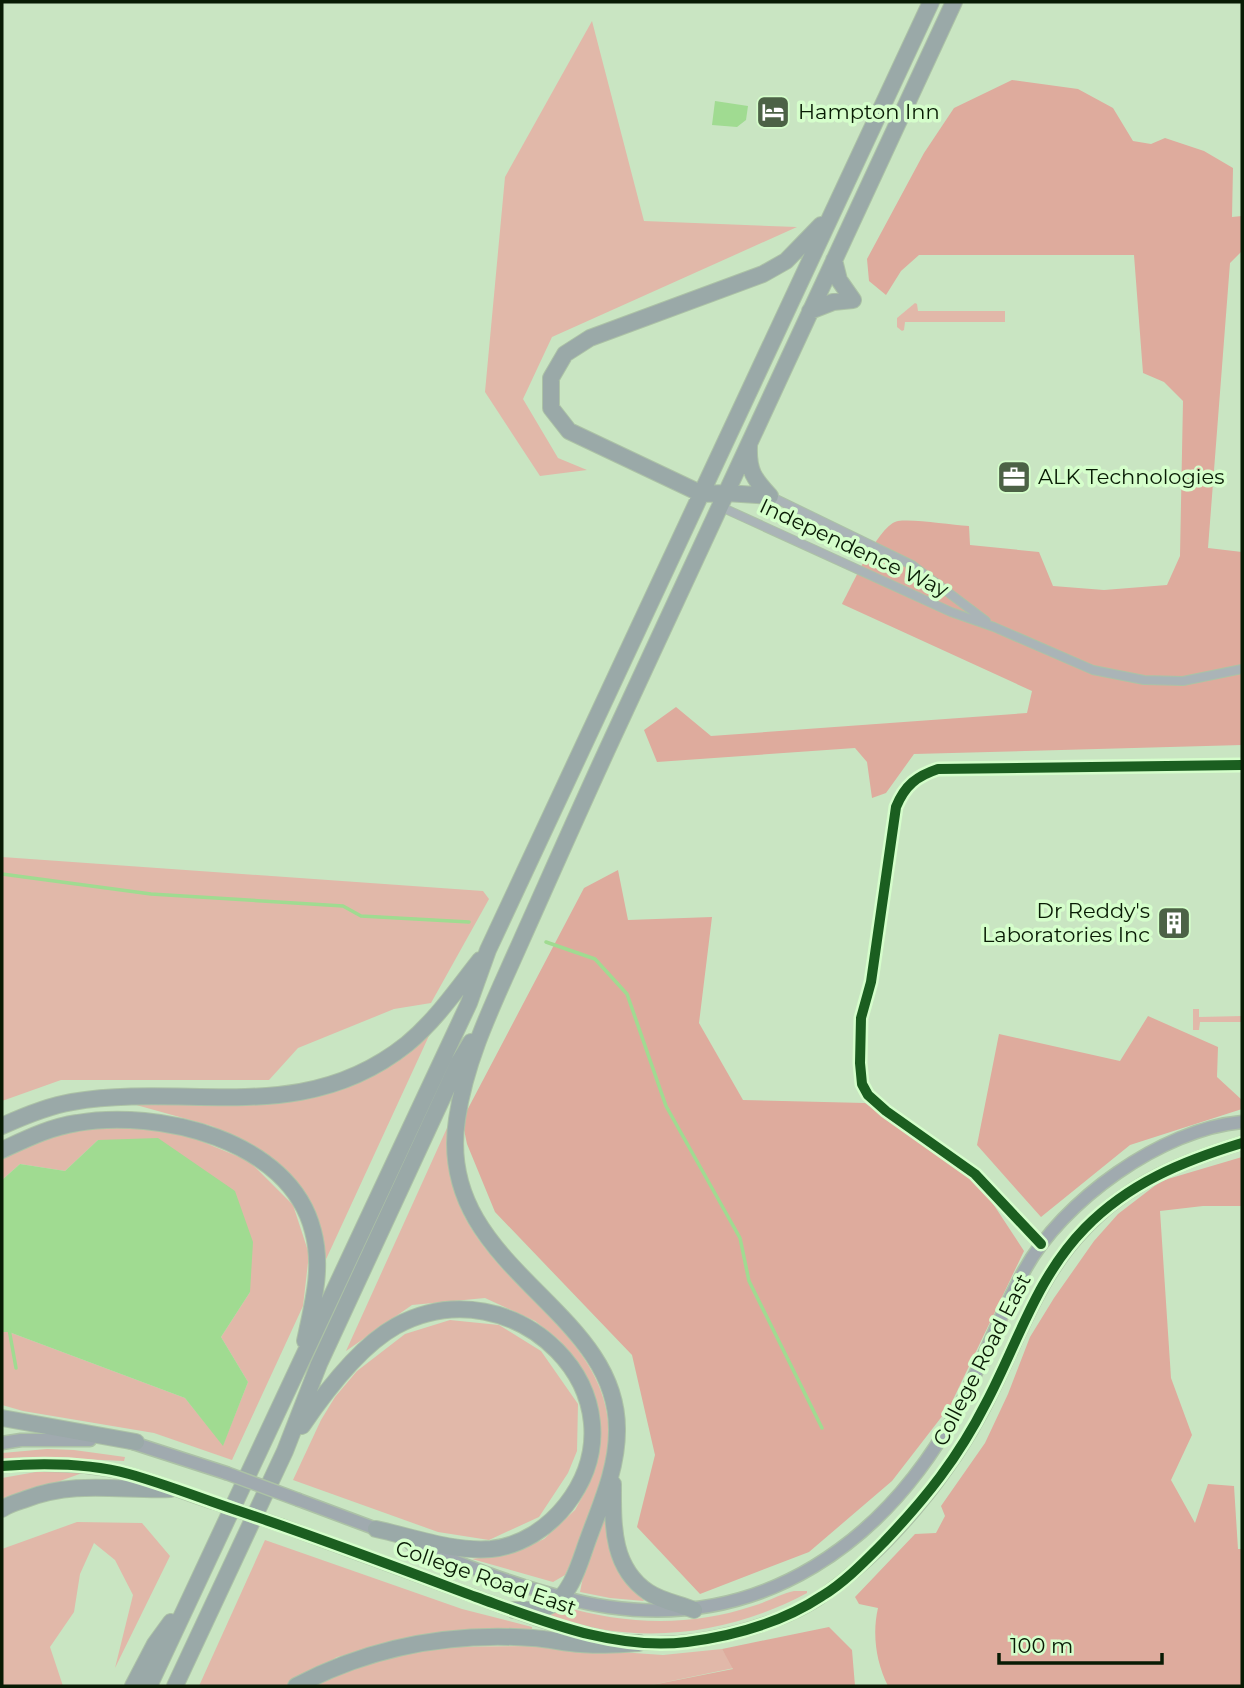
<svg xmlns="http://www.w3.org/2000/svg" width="1244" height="1688" font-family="Montserrat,sans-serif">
	<rect width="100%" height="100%" fill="#c9e5c2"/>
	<path fill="#e1b8a9" d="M592 21 644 221 797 227 552 337 523 399 558 458 587 470 540 476 485 392 505 177Z
		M915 303 917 304 918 311H1005V322H905L904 330 902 331 897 327V318Z
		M2 857 483 891 489 899 431 1003 394 1009 298 1048 269 1080H61L2 1101Z
		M1193 1009H1199V1017L1242 1016V1022H1200L1199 1030H1193Z
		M433 1027 322 1268 300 1190 266 1153 212 1126 129 1103 326 1091 381 1071Z
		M162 1125 249 1161 293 1205 309 1254 303 1306 232 1460 154 1433 23 1411 2 1405V1332H9L185 1398 223 1445 248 1382 221 1337 250 1292 98 1140 65 1171 20 1164 2 1180V1158L74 1126Z
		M447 1128C449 1158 452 1195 467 1221 511 1301 620 1345 608 1451 605 1485 583 1529 571 1562L565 1575 553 1582 472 1559 500 1555 524 1548 544 1539 575 1510 586 1490 596 1463 600 1446 599 1422 593 1395 577 1362 559 1340 535 1321 485 1298 412 1305 346 1351Z
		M450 1320 499 1325 541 1351 578 1404 577 1451 568 1473 539 1517 489 1540 438 1532 293 1480 321 1420 335 1397 357 1371 405 1334Z
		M47 1449 74 1450 125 1457 124 1461 36 1457 2 1460V1453Z
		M47 1470 85 1472 2 1502V1478Z
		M607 1510 609 1545 614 1560 644 1601 610 1598 580 1592 584 1572Z
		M77 1522 142 1523 170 1556 115 1668 133 1595 115 1560 94 1543 80 1574 74 1612 50 1647 63 1686H2V1549Z
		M265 1540 462 1609 532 1627V1631L439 1632 337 1657 288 1686H199Z
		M794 1591H807V1593C727 1636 634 1647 548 1615L562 1606C626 1625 690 1627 753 1606 767 1602 780 1594 794 1591Z
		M532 1646 663 1655 722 1649 734 1668 647 1686H313L331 1676 420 1647Z"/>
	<path fill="#deab9d" d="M1012 80 1078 89 1113 108 1133 141 1151 144 1165 138 1204 151 1233 168 1232 217 1242 216V251L1230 263 1208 548 1242 552V745L914 754 886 793 872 798 867 762 855 748 657 762 644 730 676 707 711 736 1027 713 1032 691 842 604C852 586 879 524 898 521 917 519 949 525 969 526L970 545 1039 552 1053 586 1104 590 1167 585 1180 556 1183 401 1164 382 1143 373 1134 255H919L901 271 886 295 869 281 867 259 924 153 954 108Z
		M618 870 628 920 712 917 699 1023 743 1100 865 1103 980 1184 1024 1251 950 1406 892 1481 809 1552 700 1594 637 1527 655 1455 632 1355 495 1212 467 1144 462 1120 584 888Z
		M1148 1016 1218 1047 1217 1077 1242 1100V1109L1130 1145 1041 1217 977 1145 999 1034 1120 1061Z
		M1242 1157V1206H1203L1160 1211 1171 1378 1192 1435 1171 1480 1195 1523 1208 1484 1234 1486 1238 1549H1242V1686H888C876 1662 872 1634 878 1608L859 1604 855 1597 915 1534 936 1533 945 1516 941 1506 985 1443 1008 1394 1030 1337 1054 1298 1094 1241 1118 1214 1161 1181Z
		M829 1627 852 1650 855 1686H647L733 1669 722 1649Z"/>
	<path fill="#a0db91" d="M715 101 748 106 746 120 737 127 712 125Z
		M158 1138 235 1191 253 1242 250 1292 221 1337 248 1382 223 1446 185 1398 9 1332H2V1180L20 1164 65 1171 98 1140Z"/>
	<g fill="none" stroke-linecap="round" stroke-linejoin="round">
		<path stroke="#a0db91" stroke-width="3.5" d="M2 874 151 894 343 906 361 916 469 922
			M546 942 595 959 627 994 666 1106 740 1238 749 1281 822 1428
			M9 1329 16 1368"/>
		<g stroke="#acc2a6" stroke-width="10">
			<path id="street" d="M770 496 912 565 986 621
				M719 506 951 612 994 627 1093 670 1144 680 1183 681 1242 669
				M1041 1244 975 1174 886 1111 868 1095 862 1084 860 1063 861 1018 871 982 896 807C905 785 917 776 938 769L1242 765"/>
		</g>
		<g stroke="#acc2a6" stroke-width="15">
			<path id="secondary" d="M130 1442 226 1473
				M2 1443 21 1440H90
				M2 1466C43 1463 85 1464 125 1473 154 1480 183 1493 212 1502
				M299 1500 382 1531
				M283 1526C346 1549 409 1572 471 1595 525 1615 582 1638 640 1643 695 1647 779 1627 824 1595 890 1548 951 1473 987 1402 1018 1342 1037 1278 1085 1229 1128 1183 1183 1161 1242 1143
				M411 1544C470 1568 547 1598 609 1607 764 1629 885 1542 957 1411 982 1365 999 1316 1024 1271 1062 1201 1162 1129 1242 1122"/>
		</g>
		<g stroke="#acc2a6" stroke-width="18">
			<path id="highway" d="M834 260 839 280 853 300
				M810 311 833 302 853 300
				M749 446C748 471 754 479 770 496
				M770 496 726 493 702 494 569 431 551 408V378L565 354 590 338 763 274 786 261 821 225
				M2 1126C24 1116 48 1106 72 1102 190 1082 302 1128 407 1044 436 1020 457 989 480 960
				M2 1150C26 1139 50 1127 77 1123 157 1109 290 1139 313 1231 323 1268 313 1303 305 1341
				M2 1418 136 1442
				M302 1426C325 1392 360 1346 396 1326 514 1262 651 1396 566 1505 548 1528 521 1546 491 1549 452 1552 413 1537 376 1529
				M613 1484C613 1524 611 1567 648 1592 661 1601 680 1604 694 1610
				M2 1509C9 1504 18 1502 26 1499 75 1480 121 1491 171 1489
				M514 1610C524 1610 540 1611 549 1606 570 1597 579 1565 586 1545 599 1508 617 1471 617 1431 619 1306 434 1268 457 1119 466 1056 497 996 522 939 552 872 581 806 612 739 726 493 840 248 954 2
				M133 1686 155 1644 171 1622
				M149 1686 469 1003 488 950 931 2
				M175 1686 285 1451 319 1364 459 1062 471 1042
				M296 1686C370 1647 449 1632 533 1638 549 1639 565 1643 581 1644 600 1646 620 1644 639 1643"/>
		</g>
		<use href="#street" stroke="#aab4b7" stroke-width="8"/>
		<use href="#secondary" stroke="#a0aaaf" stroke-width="12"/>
		<use href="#highway" stroke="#9aa9a8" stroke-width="16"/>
		<g stroke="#acc2a6" stroke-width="15" stroke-linecap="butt">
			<path id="secondary-bridge" d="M226 1473 299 1500
				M212 1502 283 1526"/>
		</g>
		<use href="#secondary-bridge" stroke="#a0aaaf" stroke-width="12"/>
		<g stroke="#d5fecb" stroke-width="15">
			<path id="cycleway" d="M1041 1244 975 1174 886 1111 868 1095 862 1084 860 1063 861 1018 871 982 896 807C905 785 917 776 938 769L1242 765
				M2 1466C43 1463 88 1463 129 1474 165 1484 200 1498 236 1510 317 1537 396 1567 476 1597 543 1621 615 1651 687 1642 733 1636 783 1622 822 1596 845 1582 865 1561 884 1542 926 1498 958 1458 986 1403 1018 1343 1036 1278 1085 1228 1129 1183 1183 1161 1242 1143"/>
		</g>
		<use href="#cycleway" stroke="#1b5e20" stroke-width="10"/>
	</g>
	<defs>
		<g id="hotel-square" transform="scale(1.75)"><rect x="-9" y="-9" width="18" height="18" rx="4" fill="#4c6246" stroke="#d5fecb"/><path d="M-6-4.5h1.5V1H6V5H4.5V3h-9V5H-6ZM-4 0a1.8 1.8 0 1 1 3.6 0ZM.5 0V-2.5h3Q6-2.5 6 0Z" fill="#fff"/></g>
		<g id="office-square" transform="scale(1.75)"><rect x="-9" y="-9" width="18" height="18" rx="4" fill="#4c6246" stroke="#d5fecb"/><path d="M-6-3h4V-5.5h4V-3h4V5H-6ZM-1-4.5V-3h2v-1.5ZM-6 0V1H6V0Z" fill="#fff"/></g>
		<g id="building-square" transform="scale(1.75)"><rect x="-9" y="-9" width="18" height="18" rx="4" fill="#4c6246" stroke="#d5fecb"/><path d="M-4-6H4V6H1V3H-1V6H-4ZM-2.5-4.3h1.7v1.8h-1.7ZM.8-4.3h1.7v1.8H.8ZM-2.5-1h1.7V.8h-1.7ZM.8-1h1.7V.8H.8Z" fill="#fff"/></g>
	</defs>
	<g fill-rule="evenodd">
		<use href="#hotel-square" x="773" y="112"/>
		<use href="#office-square" x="1014" y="477"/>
		<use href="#building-square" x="1174" y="923"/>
	</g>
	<g text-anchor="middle" stroke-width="7" stroke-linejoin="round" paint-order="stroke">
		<g font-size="21" fill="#081b04" stroke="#d5fecb" text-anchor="start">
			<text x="798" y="119">Hampton Inn</text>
			<text x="1038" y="484">ALK Technologies</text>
			<text x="1150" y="918" text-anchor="end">Dr Reddy's<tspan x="1150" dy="24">Laboratories Inc</tspan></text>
		</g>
		<g font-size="21" fill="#081b04" stroke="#d5fecb">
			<text transform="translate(854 548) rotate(25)" y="7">Independence Way</text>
			<text transform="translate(982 1360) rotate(-63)" y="7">College Road East</text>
			<text transform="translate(486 1578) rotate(19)" y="7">College Road East</text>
		</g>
	</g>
	<rect width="1244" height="1688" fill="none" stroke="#081b04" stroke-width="7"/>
	<path d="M999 1653v10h163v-10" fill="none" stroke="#081b04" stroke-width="3.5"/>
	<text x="1010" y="1653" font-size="21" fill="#081b04" stroke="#d5fecb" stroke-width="5" paint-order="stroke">100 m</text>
</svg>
